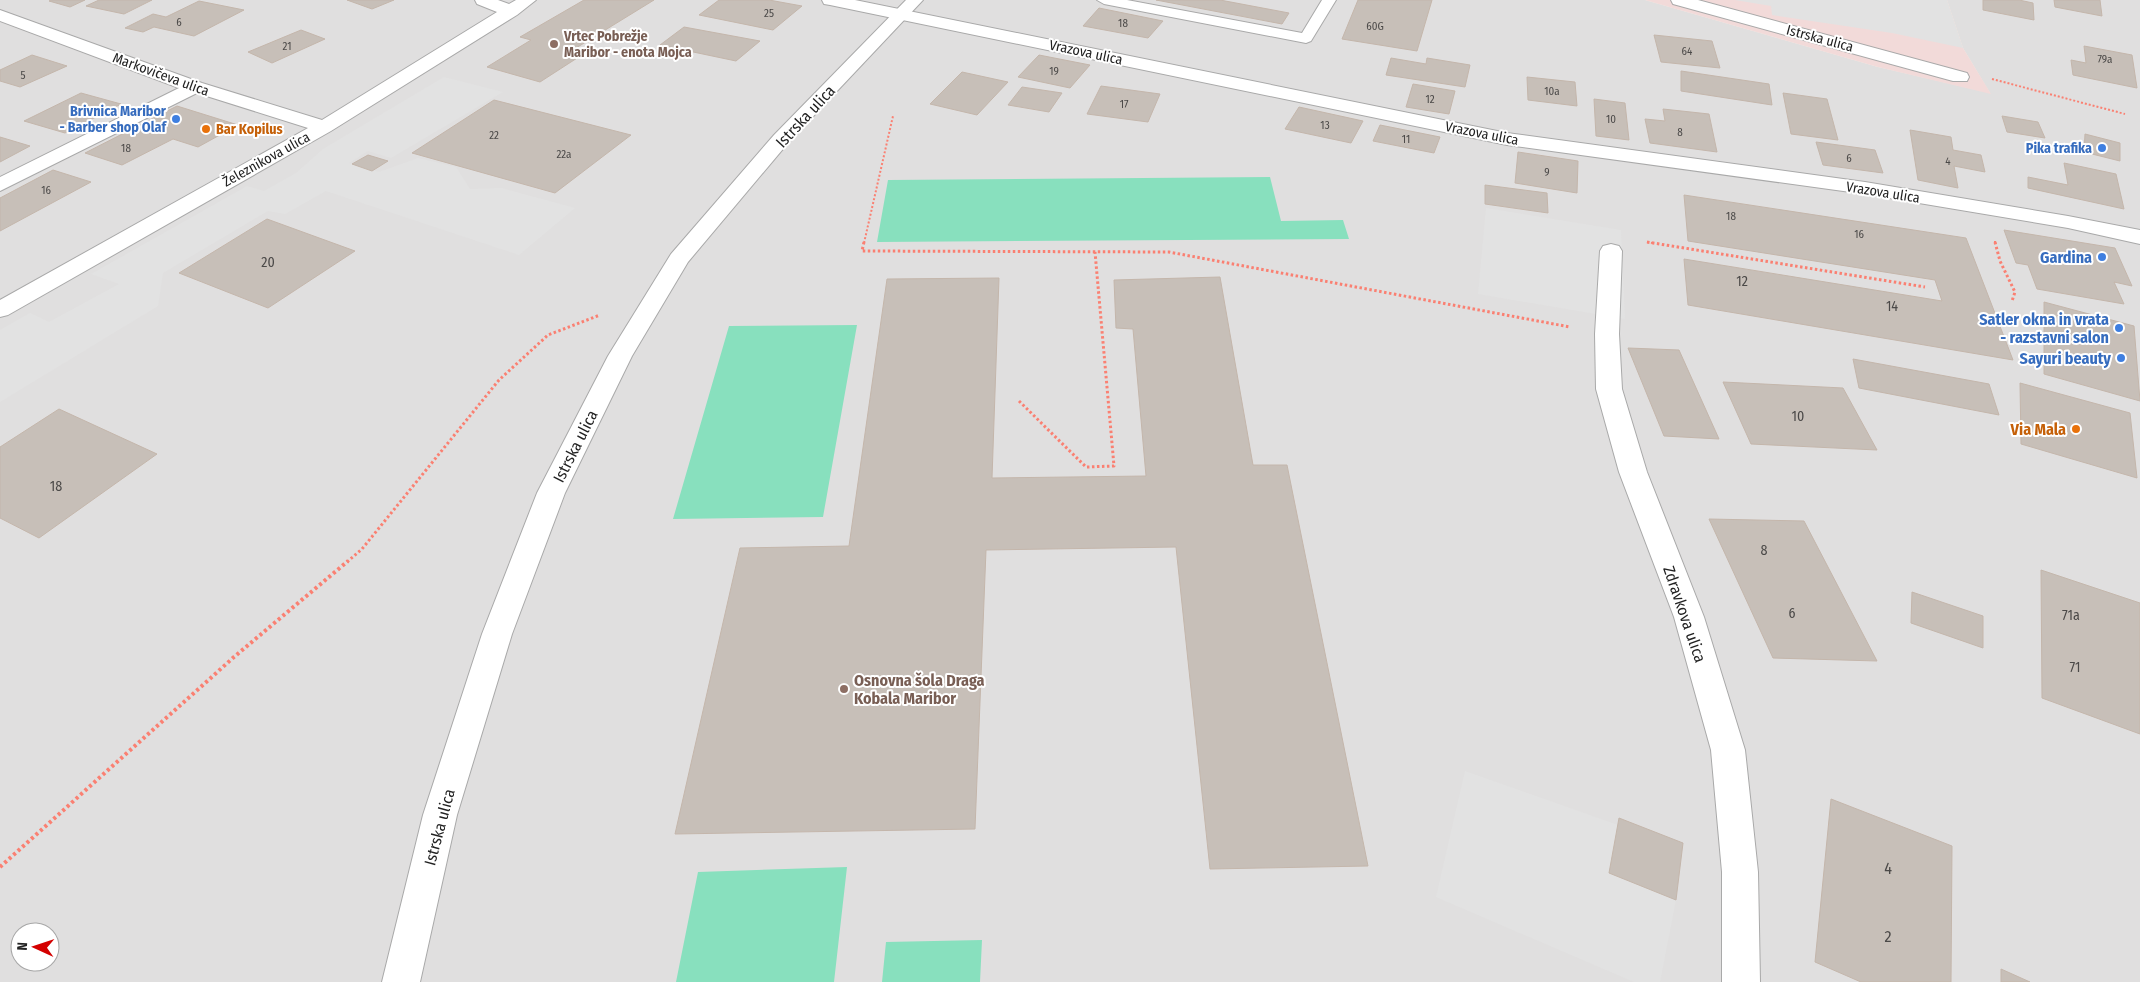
<svg xmlns="http://www.w3.org/2000/svg" width="2140" height="982" font-family="'Fira Sans Condensed',sans-serif">
	<rect width="100%" height="100%" fill="#f2efe9"/>
	<path fill="#e0dfdf" fill-rule="evenodd" d="M0 0H1645L1878 67 1990 93 1963 48 1947 0H2140V982H0ZM20 932H50V962H20Z"/>
	<path fill="#f2dad9" d="M1645 0H1947L1963 48 1991 94 1878 67Z"/>
	<path fill="#88e0be" d="M1270 177 1281 221 1343 220 1349 239 877 242 888 180Z
		M857 325 823 517 673 519 729 326Z
		M847 867 834 982H676L698 872Z
		M982 940 980 982H882L886 942Z"/>
	<path fill="#e2e2e2" d="M1735 0H1947L1963 48 1892 33 1772 15 1771 6Z
		M444 77 503 92 391 158 368 151 349 163 379 172 418 158 456 167 470 189 502 188 575 208 519 255 326 191 285 214 268 211 163 273 158 306 0 402V330L30 313 49 322 119 284 91 274 247 186 264 191 296 173 323 149Z
		M1486 208 1621 230 1625 319 1478 294Z
		M1465 771 1618 825 1609 873 1676 900 1660 982H1634L1436 897Z"/>
	<path fill="#c7bfb8" stroke="#c4b6ab" d="M51 0H85L70 7 49 1Z
		M99 0H152L124 14 86 6Z
		M347 0H394L372 9Z
		M584 0H654L576 48 588 51 540 82 487 67 531 40 520 37Z
		M719 0H769L802 6 773 30 699 15Z
		M1156 0H1220L1289 13 1282 24Z
		M1358 0H1432L1417 51 1342 39Z
		M1983 0H2019L2033 3 2034 20 1983 10Z
		M2054 0H2100L2102 16 2055 7Z
		M199 1 244 10 194 36 154 27 143 32 125 28 153 14 166 17Z
		M1099 8 1163 21 1148 38 1083 26Z
		M684 27 760 41 736 61 660 45Z
		M301 30 325 39 272 63 248 52Z
		M1654 35 1712 41 1720 68 1661 62Z
		M2084 46 2132 55 2137 88 2073 75 2071 60 2086 63Z
		M32 55 67 66 20 87 0 81V70Z
		M1039 55 1090 65 1070 88 1018 77Z
		M1391 58 1426 64 1427 58 1470 65 1465 87 1386 75Z
		M1681 71 1769 84 1772 105 1681 91Z
		M962 72 1008 82 977 115 930 104Z
		M1527 77 1575 82 1577 106 1528 100Z
		M1413 84 1455 91 1449 114 1406 107Z
		M1101 86 1160 94 1148 122 1087 114Z
		M1022 87 1062 93 1049 112 1008 105Z
		M81 93 121 104 65 133 24 121Z
		M1783 93 1827 99 1838 140 1791 134Z
		M1594 99 1625 103 1629 140 1596 136Z
		M494 100 631 135 555 193 412 153Z
		M177 106 238 125 198 147 173 139 122 165 85 153Z
		M1299 107 1363 121 1351 143 1285 129Z
		M1663 109 1709 114 1717 152 1650 143 1645 119 1665 121Z
		M2002 116 2038 122 2045 138 2007 132Z
		M1380 125 1440 137 1434 153 1373 141Z
		M1910 130 1951 137 1953 150 1981 155 1985 172 1954 166 1958 188 1918 180Z
		M2085 134 2120 143V161L2084 152Z
		M0 137 30 146 0 162Z
		M1816 142 1875 150 1883 173 1823 165Z
		M1518 152 1578 161 1577 193 1515 183Z
		M368 155 388 161 372 171 352 164Z
		M2064 163 2116 174 2124 209 2028 188V177L2068 185Z
		M53 170 91 182 0 231V198Z
		M1485 185 1547 193 1548 213 1485 204Z
		M1684 195 1966 238 2013 360 1688 305 1684 259 1942 301 1935 280 1688 241Z
		M267 219 355 251 268 308 179 273Z
		M2004 230 2115 248 2132 286 2114 282 2124 304 2037 289 2028 265 2016 263Z
		M1220 277 1253 465H1287L1368 866 1210 869 1176 547 986 550 975 829 675 834 740 548 849 546 887 279 999 278 992 478 1146 476 1133 329 1116 328 1114 280Z
		M2044 302 2134 326 2140 401 2044 374Z
		M1628 348 1679 350 1719 439 1664 436Z
		M1853 359 1989 384 1999 415 1859 388Z
		M1723 382 1843 388 1877 450 1751 444Z
		M2020 383 2130 413 2137 478 2021 444Z
		M59 409 157 454 39 538 0 518V447Z
		M1709 519 1804 521 1877 661 1773 658Z
		M2041 570 2140 603V734L2042 698Z
		M1912 592 1983 616V648L1911 623Z
		M1831 799 1952 846 1951 982H1861L1815 962Z
		M1619 818 1683 843 1676 900 1609 873Z
		M2001 969 2030 982H2001Z"/>
	<g fill="none" stroke-linecap="round" stroke-linejoin="round">
		<g stroke="#a9a9a9" stroke-width="2">
			<path id="service" d="M1097 0H1127L1302 33 1322 0H1336L1311 41 1306 43 1104 4Z"/>
		</g>
		<g stroke="#a9a9a9" stroke-width="2">
			<path id="minor" d="M475 0H498L509 4 516 0H536L517 15 331 131 8 315 0 317V300L308 128 197 93 0 191V177L179 88 0 21V10L202 83 322 120 497 12 477 4Z
				M822 0H855L1507 133 1865 182 2068 216 2140 230V244L2068 228 1865 194 1507 145 830 5 824 4Z
				M1671 0H1698L1967 73 1969 77 1967 81H1953L1673 4Z
				M1611 244 1619 246 1622 251 1619 334 1622 389 1647 472 1704 617 1745 750 1758 872 1760 982H1722V872L1711 750 1674 617 1619 472 1596 389 1595 334 1600 251 1603 246Z"/>
		</g>
		<g stroke="#a9a9a9" stroke-width="2">
			<path id="tertiary" d="M906 0H923L788 143 688 262 632 356 565 493 512 634 457 815 420 982H382L423 815 482 634 537 493 608 356 671 254 774 135Z"/>
		</g>
		<path stroke="#fa8072" stroke-width="2" stroke-dasharray="2 2" stroke-linecap="butt" d="M1992 79 2125 114
			M1995 241V243
			M1647 242 1652 243
			M864 243 893 116"/>
		<path stroke="#fa8072" stroke-width="3" stroke-dasharray="2.5 2.5" stroke-linecap="butt" d="M864 242 862 251 1169 252 1570 327
			M1647 242 1925 287
			M1995 242 2000 261 2015 292 2012 301
			M1019 401 1086 467 1114 466 1095 252
			M347 562 362 549 499 380 548 335 600 315"/>
		<path stroke="#fa8072" stroke-width="4" stroke-dasharray="3 3" stroke-linecap="butt" d="M0 867 234 657 348 561"/>
		<use href="#service" fill="#fff" fill-rule="evenodd"/>
		<use href="#minor" fill="#fff" fill-rule="evenodd"/>
		<use href="#tertiary" fill="#fff" fill-rule="evenodd"/>
	</g>
	<g fill="#8d6e63" stroke="#fff" stroke-width="2">
		<circle cx="554" cy="44" r="5"/>
		<circle cx="844" cy="689" r="5"/>
	</g>
	<g fill="#3f7fe0" stroke="#fff" stroke-width="2">
		<circle cx="176" cy="119" r="5"/>
		<circle cx="2102" cy="148" r="5"/>
		<circle cx="2102" cy="257" r="5"/>
		<circle cx="2119" cy="328" r="5"/>
		<circle cx="2121" cy="358" r="5"/>
	</g>
	<g fill="#e8710a" stroke="#fff" stroke-width="2">
		<circle cx="206" cy="129" r="5"/>
		<circle cx="2076" cy="429" r="5"/>
	</g>
	<g text-anchor="middle" stroke-width="4" stroke-linejoin="round" paint-order="stroke">
		<g font-size="11" fill="#4b4948">
			<text x="769" y="17">25</text>
			<text x="179" y="26">6</text>
			<text x="1123" y="27">18</text>
			<text x="1375" y="30">60G</text>
			<text x="287" y="50">21</text>
			<text x="1687" y="55">64</text>
			<text x="2105" y="63">79a</text>
			<text x="1054" y="75">19</text>
			<text x="23" y="79">5</text>
			<text x="1552" y="95">10a</text>
			<text x="1430" y="103">12</text>
			<text x="1124" y="108">17</text>
			<text x="1611" y="123">10</text>
			<text x="1325" y="129">13</text>
			<text x="1680" y="136">8</text>
			<text x="494" y="139">22</text>
			<text x="1406" y="143">11</text>
			<text x="126" y="152">18</text>
			<text x="564" y="158">22a</text>
			<text x="1849" y="162">6</text>
			<text x="1948" y="165">4</text>
			<text x="1547" y="176">9</text>
			<text x="46" y="194">16</text>
			<text x="1731" y="220">18</text>
			<text x="1859" y="238">16</text>
		</g>
		<g font-size="14" font-weight="bold" fill="#785e54" stroke="#fff" text-anchor="start">
			<text x="564" y="41">Vrtec Pobrežje<tspan x="564" dy="16">Maribor - enota Mojca</tspan></text>
		</g>
		<g font-size="14" fill="#222" stroke="#fff">
			<text transform="translate(1820 38) rotate(15)" y="5">Istrska ulica</text>
			<text transform="translate(1086 52) rotate(12)" y="5">Vrazova ulica</text>
			<text transform="translate(161 74) rotate(20)" y="5">Markovičeva ulica</text>
			<text transform="translate(1482 133) rotate(11)" y="5">Vrazova ulica</text>
			<text transform="translate(266 159) rotate(-29)" y="5">Železnikova ulica</text>
			<text transform="translate(1883 192) rotate(9)" y="5">Vrazova ulica</text>
		</g>
		<g font-size="14" font-weight="bold" fill="#366cbe" stroke="#fff" text-anchor="end">
			<text x="166" y="116">Brivnica Maribor<tspan x="166" dy="16">- Barber shop Olaf</tspan></text>
			<text x="2092" y="153">Pika trafika</text>
		</g>
		<g font-size="14" font-weight="bold" fill="#c56008" stroke="#fff" text-anchor="start">
			<text x="216" y="134">Bar Kopilus</text>
		</g>
		<g font-size="14" fill="#4b4948">
			<text x="268" y="267">20</text>
			<text x="1742" y="286">12</text>
			<text x="1892" y="311">14</text>
			<text x="1798" y="421">10</text>
			<text x="56" y="491">18</text>
			<text x="1764" y="555">8</text>
			<text x="1792" y="618">6</text>
			<text x="2071" y="620">71a</text>
			<text x="2075" y="672">71</text>
		</g>
		<g font-size="16" fill="#222" stroke="#fff">
			<text transform="translate(805 116) rotate(-47)" y="6">Istrska ulica</text>
			<text transform="translate(575 446) rotate(-63)" y="6">Istrska ulica</text>
			<text transform="translate(1685 614) rotate(71)" y="6">Zdravkova ulica</text>
			<text transform="translate(439 827) rotate(-75)" y="6">Istrska ulica</text>
		</g>
		<g font-size="16" font-weight="bold" fill="#366cbe" stroke="#fff" text-anchor="end">
			<text x="2092" y="263">Gardina</text>
			<text x="2109" y="325">Satler okna in vrata<tspan x="2109" dy="18">- razstavni salon</tspan></text>
			<text x="2111" y="364">Sayuri beauty</text>
		</g>
		<g font-size="16" font-weight="bold" fill="#c56008" stroke="#fff" text-anchor="end">
			<text x="2066" y="435">Via Mala</text>
		</g>
		<g font-size="16" font-weight="bold" fill="#785e54" stroke="#fff" text-anchor="start">
			<text x="854" y="686">Osnovna šola Draga<tspan x="854" dy="18">Kobala Maribor</tspan></text>
		</g>
		<g font-size="16" fill="#4b4948">
			<text x="1888" y="874">4</text>
			<text x="1888" y="942">2</text>
		</g>
	</g>
	<g transform="translate(35 947) rotate(273)"><circle r="24" fill="#ffffff" stroke="#a7a7a7"/>
	<path d="M0-4L9 19L0 12L-9 19Z" fill="#d40000"/>
	<text y="-8" font-size="14" font-weight="bold" text-anchor="middle" fill="#222222">N</text>
	</g>
</svg>
